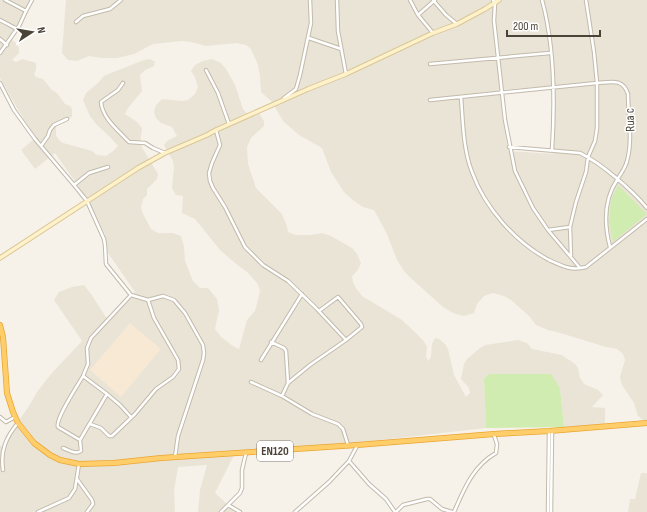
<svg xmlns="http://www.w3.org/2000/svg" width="647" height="512" font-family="'Sofia Sans Condensed',sans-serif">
	<rect width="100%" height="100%" fill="#f6f2e9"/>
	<path fill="#eae4d7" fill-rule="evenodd" d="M0 0H33L25 18 12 40 16 43 19 48V53L12 60 16 62 22 59 36 63V70L34 74 36 77 43 79 52 90 57 93 65 104 70 106 72 109V117L59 122 56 127V136L60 141 63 143 92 151 97 155 106 156 113 151 118 146 109 136 96 124 90 116 83 100 86 93 98 83 104 76 111 73 144 60 150 59 155 62 154 66 145 70 140 75 142 91 128 108 125 114 137 122 142 128 140 144 158 174 157 179 147 189V195L143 199 141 207 143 214 151 229 158 233H173L181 236 184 246 185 261 193 281 200 288H208L217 299 219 310 215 329 221 337 233 346 239 349 247 320 255 311 260 291 258 284 247 272 235 263 220 250 195 219 182 213 183 196 176 195 172 188 174 167 173 161 164 145 167 141 177 136 172 127 161 123 156 118 154 112 156 105 162 99 182 101 188 100 195 94 198 87 195 77 191 71 195 65 203 61 212 59 221 63 226 69 235 85 243 109 250 117 259 113 264 121V126L251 138 247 147 248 164 256 188 282 214 287 226 288 232 296 235H311L322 233 331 236 352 248 357 254 361 263 358 270 352 276 353 282 356 288 362 296 402 320 423 340 427 347 426 356 428 361 431 357 432 344 435 338 439 339 445 344 448 349 454 375 466 397 470 393 469 388 461 379 464 364 467 359 480 348 485 345 518 340 527 343 532 349 562 355 575 364 578 368 580 378 584 384 598 390 603 395 592 407 605 408V424L564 427 560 388 484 379 486 428 372 441 236 451 215 493 228 505 240 512H198L200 490 207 465 178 467 174 491 175 512H0V446H6L8 436 29 406 37 392 51 374 82 341 54 300 59 292 72 287 84 285 91 294 106 317 111 319 135 292 108 253 105 234 86 197 55 153 35 169 21 150 33 140 35 136 17 108 0 78Z
		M66 0H647V420H643L638 416 634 403 622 385 620 377 625 360 623 354 617 349 606 347 557 332 548 330 536 325 529 316 511 300 504 296 493 293 484 296 477 304 474 313 464 316 453 313 443 307 413 280 404 271 397 260 387 234 374 210 363 207 354 201 344 192 331 172 322 148 299 135 283 121 272 102 261 92 260 77 258 65 251 49 246 45 236 43 206 46 191 42 182 41 153 44 134 54 117 58H101L89 56 77 61 68 60 62 53ZM555 86 554 154 508 151 499 90Z
		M641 473H647V512H628L630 499H635Z"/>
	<path fill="#f8e9d4" d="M130 323 161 349 121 397 90 370Z"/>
	<path fill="#d1ecb0" d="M618 185 647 214 613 242 609 222 611 200Z
		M489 374H551L560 388 564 427 486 428 484 379Z"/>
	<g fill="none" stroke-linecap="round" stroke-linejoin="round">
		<g stroke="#c2baab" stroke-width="4.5">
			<path id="street" d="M337 0 338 31 346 74
				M410 0 418 15 433 33
				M433 0 446 15 457 24
				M493 0 495 3 494 21 505 120 515 171 533 208 548 230 580 268
				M542 0C555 47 555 102 552 150
				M26 11 32 0
				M418 15 435 0
				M0 20 17 29
				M76 22 83 16 110 9 121 0
				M309 38 341 49
				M0 39 7 45
				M0 53 19 26 26 11 5 0
				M430 64 550 53
				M206 70 218 93 229 124
				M0 83 14 110 35 139 74 185 87 201 104 239 105 245 106 264 131 295 148 300 163 296 174 300 185 313 203 345 204 353 203 360 178 436 175 457
				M123 83 118 90 101 102C102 118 119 131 129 142L145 143 153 148 165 153
				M461 97C463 122 463 149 472 172 485 208 515 242 549 260 562 266 571 271 586 267L647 219
				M284 98 296 89 300 75 311 23 310 0
				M430 100 597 83C611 82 623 78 628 94 628 116 633 140 627 161 625 169 621 173 617 180 603 201 604 224 610 247
				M216 130 220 145 212 163 209 173 210 181 213 188 225 207 245 247 263 265 288 281 316 308 346 340
				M41 146 48 136 50 130 54 125 67 119
				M509 147 580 153C601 163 632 190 647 208
				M74 185 89 173 108 167
				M548 230 570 227
				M571 256 570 227 576 202 586 172 588 157 595 141 597 128V83L594 52 586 0
				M271 342 284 348 286 351 288 383 282 396
				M261 360 302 294
				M83 376 107 394 80 440 58 427C55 419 78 385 83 376L88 364 87 348 91 338 131 295
				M251 382 282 396 312 414 338 424 343 429 348 445
				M288 383 310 365 346 340 362 327 361 324 338 297 319 311
				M107 394 120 405 131 417
				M0 417 6 422 15 417
				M90 424 101 428 109 436H112L135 414 156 389 173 377 179 369 178 360 154 318 148 300
				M63 448C69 450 75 455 81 451L80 440
				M349 461 369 484 386 499 395 512
				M3 470C0 451 6 437 18 423
				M77 479 92 500 93 504 87 512
				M228 505 240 512
				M38 512 69 498 75 489 79 464
				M221 512 240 493 242 488V470L246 453
				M295 512 329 482 349 461 357 446
				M396 512 403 505 427 499H430L442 509 452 512
				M454 512C464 489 473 466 496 453L497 444 494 435
				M548 512 549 432
				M551 512 552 431"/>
		</g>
		<g stroke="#d9c796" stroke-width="5.5">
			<path id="secondary" d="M0 258 138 168 165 153 207 135 216 130 308 89 346 74 433 33 457 24 485 9 499 0"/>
		</g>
		<g stroke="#e9a530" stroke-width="6">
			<path id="highway" d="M0 325 3 337 7 393 13 412 18 423 34 443 50 455 60 460 79 464 114 463 161 458 357 445 494 434 549 431 647 423"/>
		</g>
		<use href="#street" stroke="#fff" stroke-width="2.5"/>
		<use href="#secondary" stroke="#fff2ca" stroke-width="3.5"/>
		<use href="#highway" stroke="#ffce6b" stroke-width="4.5"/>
	</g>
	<g text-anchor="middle" stroke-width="3" stroke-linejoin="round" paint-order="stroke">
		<rect fill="#fff" stroke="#807b73" stroke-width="1" x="257" y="441" width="36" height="20" rx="3"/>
		<g font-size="12" font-weight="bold" fill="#4a4337">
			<text x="275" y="455">EN120</text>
		</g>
		<g font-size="13" fill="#4a4337" stroke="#fff">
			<text transform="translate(629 120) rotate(-93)" y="5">Rua c</text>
		</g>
	</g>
	<g transform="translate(32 32) rotate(78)" stroke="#ffffff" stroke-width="3" paint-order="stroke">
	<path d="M0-3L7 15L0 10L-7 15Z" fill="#4a4337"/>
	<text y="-6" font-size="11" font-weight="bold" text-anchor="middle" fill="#4a4337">N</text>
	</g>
	<path d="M507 30v6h93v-6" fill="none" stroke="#4a4337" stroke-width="2"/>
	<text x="513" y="30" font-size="12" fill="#4a4337" stroke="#ffffff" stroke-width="3" paint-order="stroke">200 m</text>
</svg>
